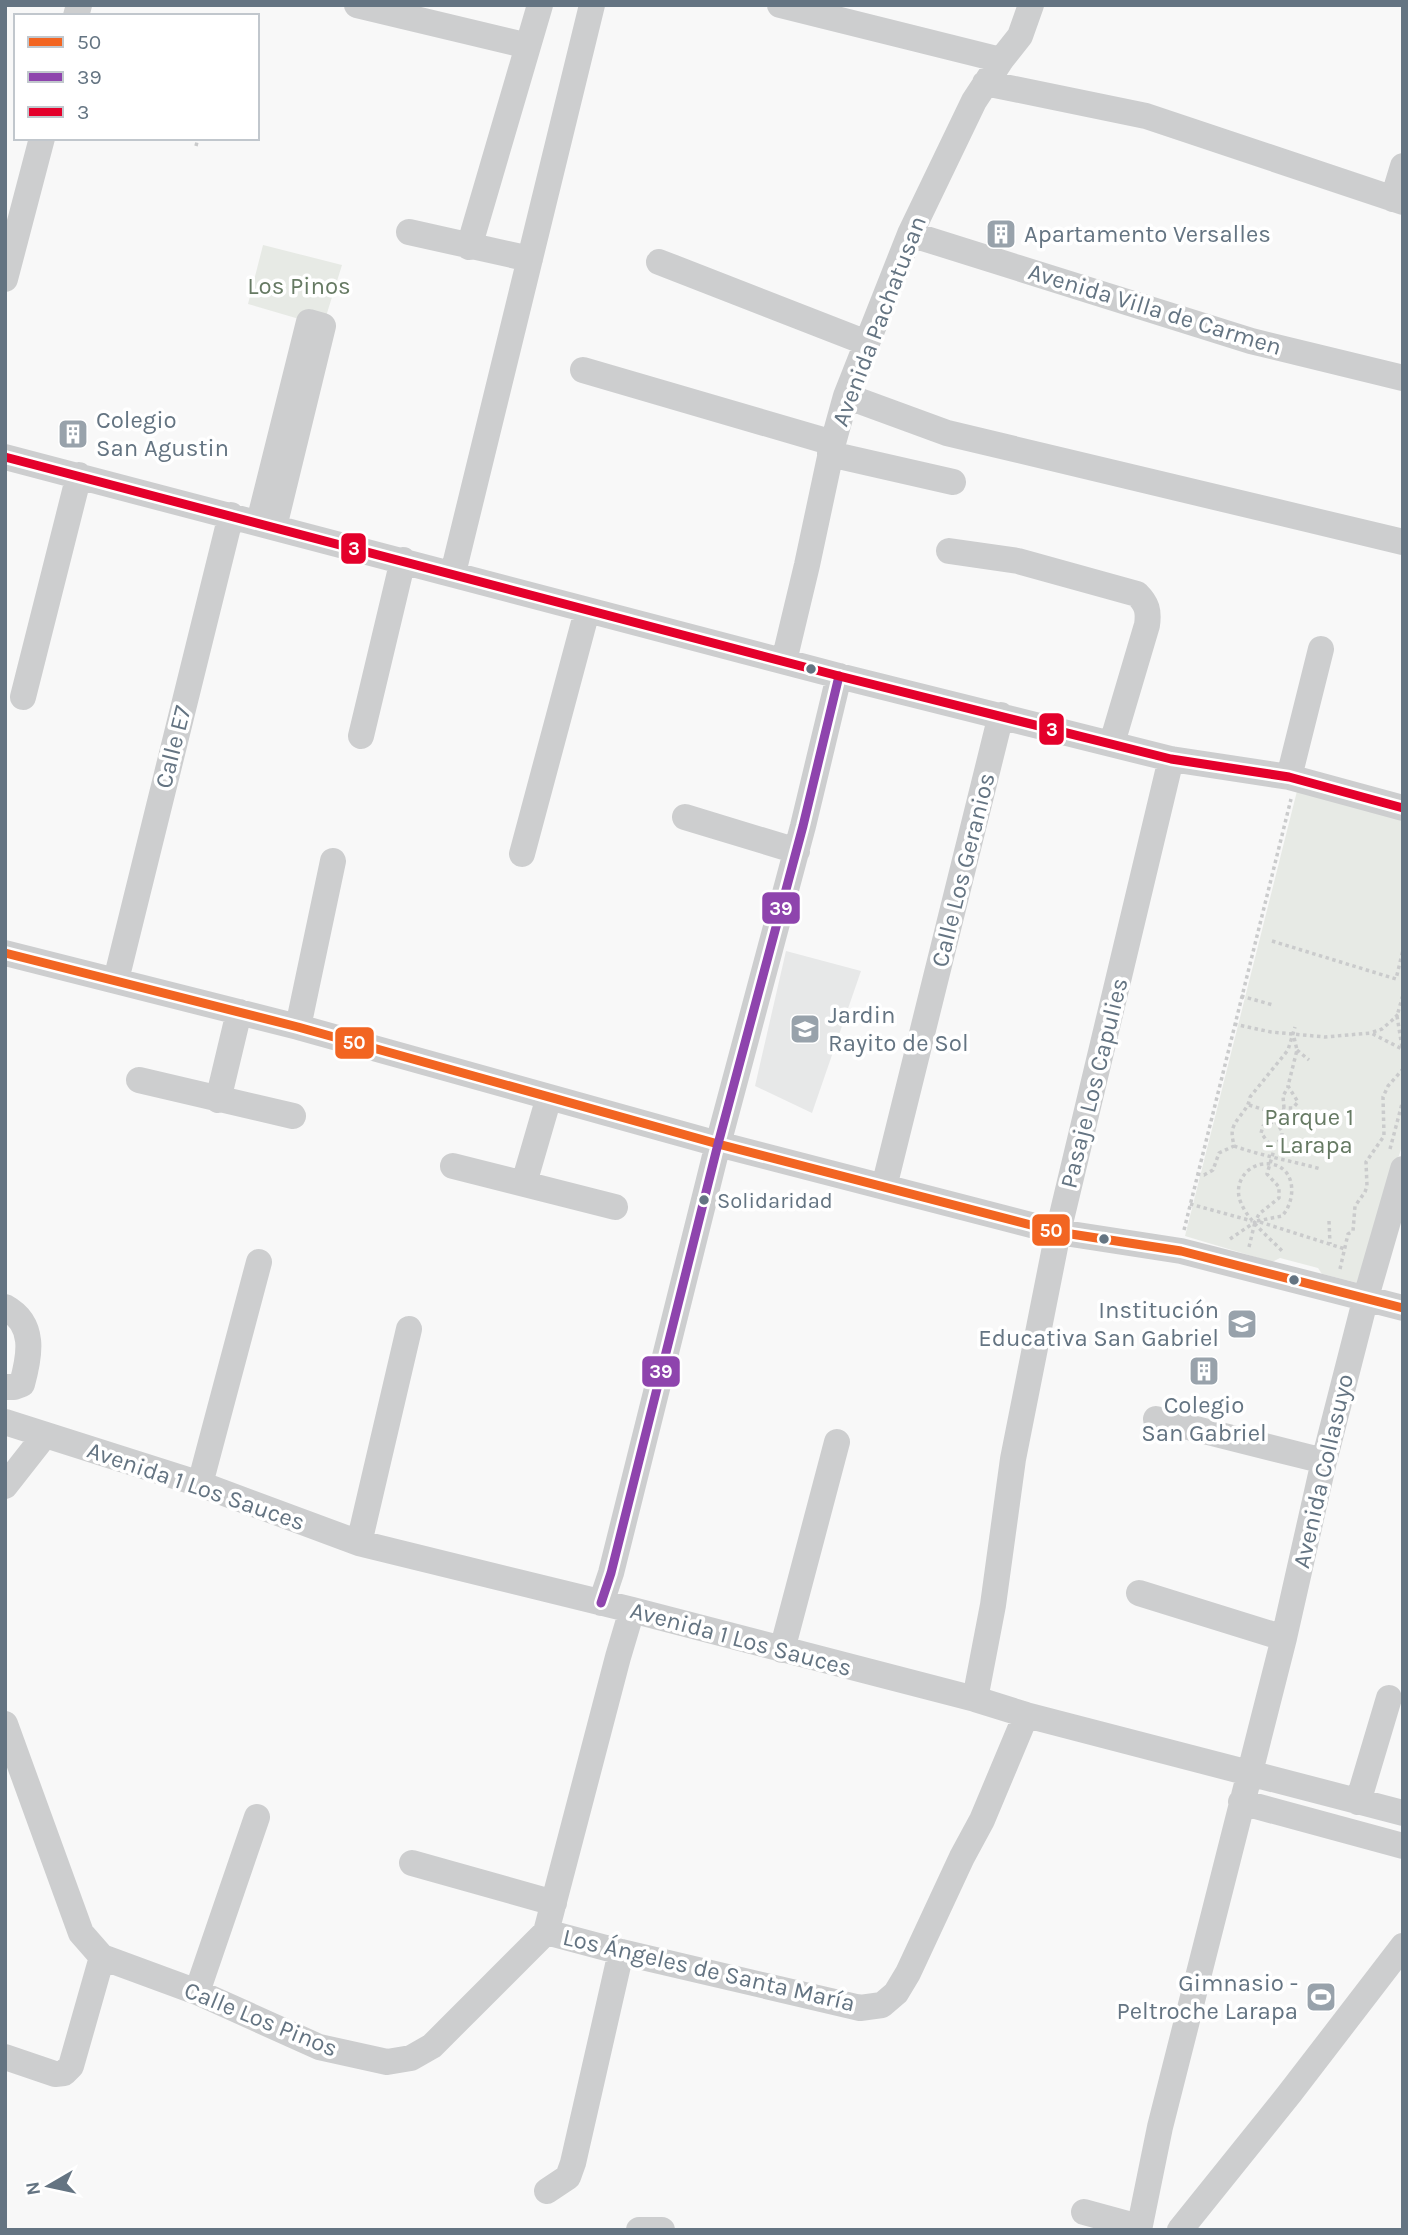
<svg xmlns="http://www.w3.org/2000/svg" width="1408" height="2235" font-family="Karla,sans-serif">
	<rect width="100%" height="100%" fill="#f8f8f8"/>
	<path fill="#e7e8e8" d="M786 951 861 971 812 1113 755 1086Z"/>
	<path fill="#e7eae5" d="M263 245 342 265 323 326 248 304Z
		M1298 787 1403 812V1143L1358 1283 1322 1274 1318 1268 1280 1258 1272 1262 1185 1236Z"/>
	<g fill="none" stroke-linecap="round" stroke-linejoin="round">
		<path stroke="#cacbcc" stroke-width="3.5" stroke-dasharray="3.5 3.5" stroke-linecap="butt" d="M196 146 198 138
			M1272 941 1396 979 1403 950
			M1241 996 1273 1005
			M1234 1024 1271 1032 1325 1037 1371 1033 1402 1049
			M1373 1032 1382 1029 1397 1016 1393 1012
			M1402 1047 1397 1016 1403 995
			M1297 1050 1309 1060
			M1249 1105 1314 1125
			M1284 1108 1283 1096 1288 1087
			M1234 1146C1262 1156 1292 1161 1321 1169
			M1273 1147 1282 1138V1131L1276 1122
			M1390 1149 1403 1100
			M1197 1174 1204 1175 1213 1170 1219 1153 1234 1146C1233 1140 1231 1134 1233 1128 1237 1116 1248 1111 1250 1097L1288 1050 1295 1027
			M1190 1204 1252 1221
			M1257 1221 1282 1216C1296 1201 1297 1168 1271 1164 1248 1161 1232 1183 1241 1203 1249 1222 1269 1237 1283 1252
			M1329 1221 1330 1244
			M1260 1222 1345 1249
			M1184 1230 1291 799
			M1230 1239 1255 1222 1259 1214 1279 1198V1187L1267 1174 1274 1150 1261 1133 1263 1126 1280 1119 1284 1108H1293L1298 1102 1288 1086 1297 1050 1293 1033
			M1249 1247 1255 1222
			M1340 1269 1348 1234 1353 1231 1355 1206 1365 1192 1367 1186 1366 1162 1384 1136 1383 1097 1388 1086 1403 1069"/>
		<path stroke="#cdcecf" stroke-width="26" d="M357 5 528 46
			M780 5 1001 60
			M76 16 79 5
			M985 83 1146 116 1403 202
			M1393 199 1403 166
			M409 232 530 259
			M910 234 1251 341 1403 378
			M469 247 540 5
			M659 262 867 343
			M5 279 42 138
			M583 370 833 443
			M846 396 947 433 1403 542
			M830 454 953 482
			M5 457 839 676 1171 759 1289 777 1403 808
			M259 522 309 322 323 326 274 527
			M949 551 1018 561 1137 594C1147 604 1149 611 1147 625L1112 743
			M453 573 592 5
			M784 661 807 565 833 443 846 396 910 234 974 101 1001 60 1020 36 1031 5
			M23 697 79 475
			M361 736 403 560
			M1289 777 1321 649
			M685 817 797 851
			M522 854 587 611
			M5 953 298 1027 718 1144 1058 1232 1181 1251 1403 1308
			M116 980 231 515
			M298 1027 333 861
			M139 1080 293 1116
			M218 1100 239 1012
			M453 1166 615 1207
			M524 1183 549 1097
			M884 1187 1001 715
			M5 1307C36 1324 30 1355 22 1384L14 1387H5
			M1156 1419 1324 1461
			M5 1422 200 1484 359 1543 632 1610 975 1699 1026 1715 1403 1813
			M200 1484 259 1262
			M5 1486 45 1435
			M359 1543 409 1329
			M1139 1593 1284 1638
			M601 1603 611 1573 718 1144 803 826 839 676
			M782 1650 837 1442
			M975 1699 993 1605 1013 1459 1058 1232 1171 759
			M5 1724 81 1933 102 1957 197 1992 319 2047 387 2062 411 2058 432 2046 546 1932 618 1657 632 1610
			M1241 1802 1403 1846
			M1358 1802 1389 1698
			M412 1863 554 1903
			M546 1932 621 1952 860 2008 882 2005 896 1993 908 1973 962 1857 982 1820 1026 1715
			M197 1992 257 1817
			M5 2057 55 2074 64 2073 71 2066 102 1957
			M547 2191 568 2177 573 2163 621 1952
			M1084 2212 1139 2227
			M639 2230H662
			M1139 2230 1160 2127 1284 1638 1324 1461 1366 1297 1403 1169
			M1180 2230 1290 2093 1403 1946"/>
		<g stroke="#fff" stroke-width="14">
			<path id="bus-1" d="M5 953 298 1027 718 1144 1058 1232 1181 1251 1403 1308"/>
		</g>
		<g stroke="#fff" stroke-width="14">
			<path id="bus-2" d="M601 1603 611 1573 718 1144 803 826 839 676"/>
		</g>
		<g stroke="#fff" stroke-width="14">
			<path id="bus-3" d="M5 457 839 676 1171 759 1289 777 1403 808"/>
		</g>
		<use href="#bus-1" stroke="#f26522" stroke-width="9"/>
		<use href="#bus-2" stroke="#8e44ad" stroke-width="9"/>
		<use href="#bus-3" stroke="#e4002b" stroke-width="9"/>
	</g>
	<defs>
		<g id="building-square" transform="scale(1.575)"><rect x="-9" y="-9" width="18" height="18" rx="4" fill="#98a2ab" stroke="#fff"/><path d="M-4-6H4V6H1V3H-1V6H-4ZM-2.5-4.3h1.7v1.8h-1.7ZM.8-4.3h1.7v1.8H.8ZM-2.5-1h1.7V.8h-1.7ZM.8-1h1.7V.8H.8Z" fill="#fff"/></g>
		<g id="school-square" transform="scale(1.575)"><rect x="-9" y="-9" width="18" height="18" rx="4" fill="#98a2ab" stroke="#fff"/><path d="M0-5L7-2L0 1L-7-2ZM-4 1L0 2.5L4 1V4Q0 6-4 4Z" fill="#fff"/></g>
		<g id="stadium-square" transform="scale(1.575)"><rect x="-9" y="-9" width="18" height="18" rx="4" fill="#98a2ab" stroke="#fff"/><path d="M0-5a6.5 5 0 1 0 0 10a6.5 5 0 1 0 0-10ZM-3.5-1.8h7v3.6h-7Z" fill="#fff"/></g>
	</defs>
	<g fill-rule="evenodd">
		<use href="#building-square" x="1001" y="234"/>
		<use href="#building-square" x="73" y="434"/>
		<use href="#school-square" x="805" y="1029"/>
		<use href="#school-square" x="1242" y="1324"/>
		<use href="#building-square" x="1204" y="1371"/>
		<use href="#stadium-square" x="1321" y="1997"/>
	</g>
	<g fill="#647482" stroke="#fff" stroke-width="2.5">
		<circle cx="811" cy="669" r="6"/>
		<circle cx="704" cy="1200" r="6"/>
		<circle cx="1104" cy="1239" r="6"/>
		<circle cx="1294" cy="1280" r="6"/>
	</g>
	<g text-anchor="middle" stroke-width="7" stroke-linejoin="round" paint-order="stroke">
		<g font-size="22" fill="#647482" stroke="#fff" text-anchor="start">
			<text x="717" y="1208">Solidaridad</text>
		</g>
		<g font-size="24" fill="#647482" stroke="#fff" text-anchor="start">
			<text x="1024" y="242">Apartamento Versalles</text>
			<text x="96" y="428">Colegio<tspan x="96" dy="28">San Agustin</tspan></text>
			<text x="828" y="1023">Jardin<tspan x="828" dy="28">Rayito de Sol</tspan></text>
			<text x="1219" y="1318" text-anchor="end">Institución<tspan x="1219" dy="28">Educativa San Gabriel</tspan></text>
			<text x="1204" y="1413" text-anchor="middle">Colegio<tspan x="1204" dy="28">San Gabriel</tspan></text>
			<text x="1298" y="1991" text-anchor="end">Gimnasio -<tspan x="1298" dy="28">Peltroche Larapa</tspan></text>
		</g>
		<g font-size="24" fill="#667a63" stroke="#fff">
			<text x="299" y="294">Los Pinos</text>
			<text x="1309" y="1125">Parque 1<tspan x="1309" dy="28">- Larapa</tspan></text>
		</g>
		<g font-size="24" fill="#647482" stroke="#fff">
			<text transform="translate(1155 309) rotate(17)" y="8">Avenida Villa de Carmen</text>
			<text transform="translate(879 321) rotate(-69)" y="8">Avenida Pachatusan</text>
			<text transform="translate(173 747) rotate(-76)" y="8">Calle E7</text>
			<text transform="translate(963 870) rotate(-76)" y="8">Calle Los Geranios</text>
			<text transform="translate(1094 1083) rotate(-76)" y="8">Pasaje Los Capulies</text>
			<text transform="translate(1323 1471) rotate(-77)" y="8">Avenida Collasuyo</text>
			<text transform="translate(196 1486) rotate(19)" y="8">Avenida 1 Los Sauces</text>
			<text transform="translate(741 1639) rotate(15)" y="8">Avenida 1 Los Sauces</text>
			<text transform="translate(709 1970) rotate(13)" y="8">Los Ángeles de Santa María</text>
			<text transform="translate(261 2019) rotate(22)" y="8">Calle Los Pinos</text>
		</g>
	</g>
	<g stroke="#fff" stroke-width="2.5">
		<rect x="340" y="532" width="27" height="33" rx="7" fill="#e4002b"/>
		<rect x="1038" y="712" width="27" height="34" rx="7" fill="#e4002b"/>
		<rect x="761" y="891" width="40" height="34" rx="7" fill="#8e44ad"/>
		<rect x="334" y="1026" width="41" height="34" rx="7" fill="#f26522"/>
		<rect x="1031" y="1213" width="40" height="34" rx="7" fill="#f26522"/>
		<rect x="641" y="1355" width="40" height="33" rx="7" fill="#8e44ad"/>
	</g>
	<g font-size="19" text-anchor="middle" font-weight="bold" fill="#fff">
		<text x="354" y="555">3</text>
		<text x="1052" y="736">3</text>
		<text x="781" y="915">39</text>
		<text x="354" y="1049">50</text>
		<text x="1051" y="1237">50</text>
		<text x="661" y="1378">39</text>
	</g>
	<rect width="1408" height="2235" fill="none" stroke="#647482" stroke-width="14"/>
	<rect x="14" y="14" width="245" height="126" fill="#ffffff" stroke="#c1c7cd" stroke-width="2"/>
	<rect x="28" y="37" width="35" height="10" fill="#f26522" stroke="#c1c7cd" stroke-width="2"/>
	<text x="77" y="49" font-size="21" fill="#647482">50</text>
	<rect x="28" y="72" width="35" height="10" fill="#8e44ad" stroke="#c1c7cd" stroke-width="2"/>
	<text x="77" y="84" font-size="21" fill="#647482">39</text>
	<rect x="28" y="107" width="35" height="10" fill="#e4002b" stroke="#c1c7cd" stroke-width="2"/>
	<text x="77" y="119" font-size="21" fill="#647482">3</text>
	<g transform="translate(49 2186) rotate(261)" stroke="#ffffff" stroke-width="5" paint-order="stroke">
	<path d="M0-5L12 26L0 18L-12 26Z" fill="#647482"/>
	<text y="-10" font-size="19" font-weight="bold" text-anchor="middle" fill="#647482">N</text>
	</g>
</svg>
